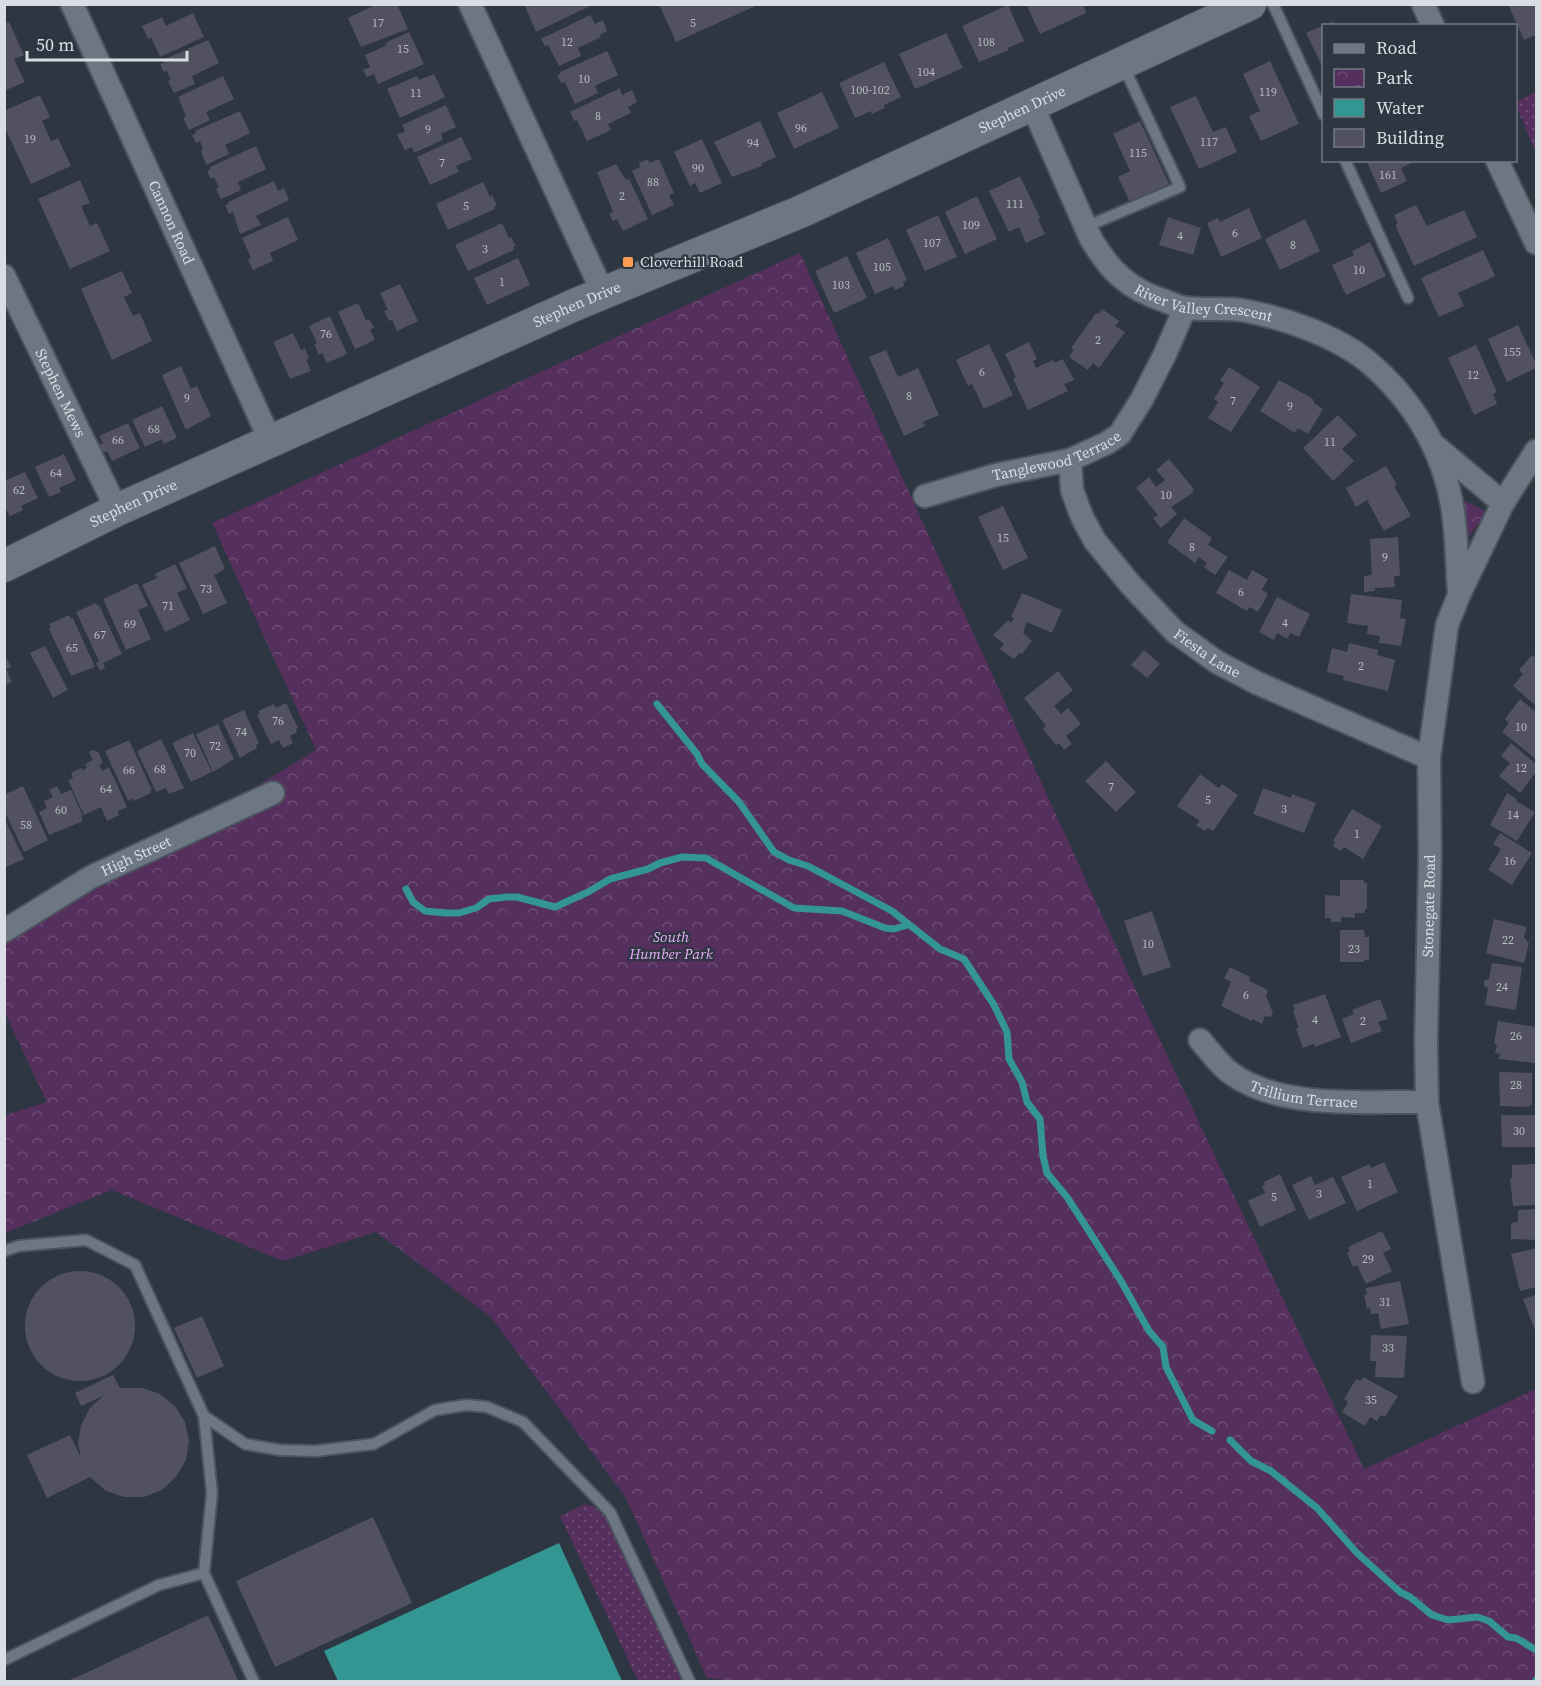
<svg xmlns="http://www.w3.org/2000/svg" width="1541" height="1686" font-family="'Source Serif 4',serif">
	<defs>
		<pattern id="grass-dots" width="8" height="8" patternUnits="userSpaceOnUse" patternTransform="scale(1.5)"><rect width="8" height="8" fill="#552f5e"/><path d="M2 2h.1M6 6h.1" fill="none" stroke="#6d4d75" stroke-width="1.8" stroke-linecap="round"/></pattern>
		<pattern id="park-crowns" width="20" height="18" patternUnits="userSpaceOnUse" patternTransform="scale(1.5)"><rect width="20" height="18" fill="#552f5e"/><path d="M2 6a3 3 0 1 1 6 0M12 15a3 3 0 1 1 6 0" fill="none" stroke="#6d4d75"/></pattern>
	</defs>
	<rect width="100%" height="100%" fill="#2e3641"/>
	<path fill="url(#grass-dots)" d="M1536 92V153L1516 106V102Z
		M585 1504 595 1507 607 1519 683 1681H638L560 1516Z"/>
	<path fill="url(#park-crowns)" d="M800 253 1135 988 1364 1469 1536 1389V1681L746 1682 707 1678 626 1498 490 1316 376 1232 283 1261 112 1190 5 1233V1115L47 1102 5 1013V939L316 750 212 523Z
		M1461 499 1487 512 1468 537Z"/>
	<path fill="#339692" d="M559 1543 622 1681H338L324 1651Z"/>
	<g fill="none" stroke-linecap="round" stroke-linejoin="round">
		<path stroke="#339692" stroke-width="7" d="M657 704 697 754 702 764 739 802 774 852 789 860 808 866 892 911 940 949 964 959 994 1005 1007 1032 1009 1059 1022 1082 1027 1102 1040 1119 1043 1156 1047 1173 1067 1197 1121 1281 1149 1331 1163 1347 1166 1367 1193 1420 1212 1431
			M406 889 413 902 425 911 445 913H459L476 908 489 899 507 897H517L555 907 588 892 610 879 648 869 660 863 682 857 706 858 794 908 842 911 885 928 894 929 908 925
			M1230 1440 1251 1461 1271 1471 1317 1508 1357 1553 1400 1592 1410 1597 1432 1615 1448 1620 1477 1617 1489 1621 1508 1637 1516 1638 1536 1650
			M1535 1682 1536 1680"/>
	</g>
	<path fill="#52515f" d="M377 4H397L408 29 361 47 348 18Z
		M529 4H594L536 32 525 6Z
		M659 4H760L676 42Z
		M1026 4H1083L1086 13 1040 34Z
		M1508 4H1536V35L1524 40Z
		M1008 5 1024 41 1008 48 1009 50 979 62 962 26Z
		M193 13 204 37 160 57 151 37 148 39 142 26 162 17 166 26Z
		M590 15 595 24 603 20 607 31 600 35 601 37 578 48 581 56 559 66 548 45 545 46 541 39Z
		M1333 21 1335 26H1324V70L1306 33Z
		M9 22 24 55 14 59 25 82 4 91V24Z
		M409 32 424 64 378 84 374 74 367 77 363 70 370 67 365 55 387 45 385 43Z
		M946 33 963 68 915 89 899 54Z
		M208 40 219 63 192 76 195 84 174 93 168 81 171 80 167 71 164 72 160 64 164 63 163 60Z
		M607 51 618 75 595 86 598 93 575 104 565 82 561 83 557 75 561 74 560 72Z
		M1270 61 1299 124 1261 141 1249 116 1260 111 1243 74Z
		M884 62 901 97 884 105 885 108 872 114 871 111 855 118 839 83Z
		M434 74 445 97 400 118 387 89 417 76 419 80Z
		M223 76 234 99 206 112 210 120 189 130 183 118 186 116 178 97Z
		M620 88 622 95 632 90 637 102 628 107 631 113 608 124 611 130 587 141 577 120 574 121 570 112Z
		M822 92 839 128 794 149 777 113Z
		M40 95 50 117 42 121 51 141 58 138 71 166 31 184 4 126V111Z
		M1196 96 1213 132 1226 127 1237 152 1199 169 1170 107Z
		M446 105 456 127 441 134 443 140 414 153 412 147 405 150 397 135 405 131 402 125Z
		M240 111 250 133 225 145 229 154 206 165 201 151 203 150 200 141 196 143 192 135 196 133 195 131Z
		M760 121 776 157 761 164 762 166 732 177 714 142Z
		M1140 121 1169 184 1130 202 1118 177 1130 171 1113 134Z
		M461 137 472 159 456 166 459 172 430 185 417 157Z
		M702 139 722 183 700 193 695 183 690 186 674 152Z
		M256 146 266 169 238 182 241 190 221 199 216 189 219 188 214 177 211 179 207 171 211 169 210 167Z
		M648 159 649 163 659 159 674 193 669 195 674 205 652 215 632 171 640 167 639 163Z
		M1366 160H1418L1401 168 1407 181 1381 193Z
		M616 164 626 180 629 179 648 219 623 231 617 219 613 221 609 214 613 212 597 172Z
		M1020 176 1040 218 1038 219 1045 234 1026 243 1019 227 1009 232 989 191Z
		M80 180 90 203 81 206 90 226 97 223 110 251 70 269 38 199Z
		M274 181 278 191 284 188 289 200 256 216 261 225 240 234 233 212 229 214 225 205 229 204 228 202Z
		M483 182 490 197 492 195 497 205 494 207 495 209 448 230 436 204Z
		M977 196 997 239 965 254 945 212Z
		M1416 205 1427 226 1464 210 1477 237 1414 266 1395 225 1398 224 1394 215Z
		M1249 208 1262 238 1221 257 1207 223 1218 218 1220 222Z
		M938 215 957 257 925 271 906 230Z
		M288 217 298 240 270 253 273 261 253 270 248 260 251 258 242 238Z
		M1168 217 1201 228 1193 255 1159 245Z
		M1305 219 1320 251 1280 270 1265 239Z
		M502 223 509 238 511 237 516 246 513 247 514 250 468 271 455 245Z
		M888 238 907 280 903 282 904 286 895 290 893 286 875 294 856 253Z
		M1370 242 1386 276 1346 295 1332 265 1354 255 1352 251Z
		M1483 250 1495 276 1458 293 1464 306 1439 317 1421 278Z
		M847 256 867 298 834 313 815 271Z
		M518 258 530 285 487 305 474 278Z
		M122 271 132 293 124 297 133 316 140 313 152 341 112 360 81 289Z
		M400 284 418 321 397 331 392 320 389 321 384 311 388 310 380 293Z
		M358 303 366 320 369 319 374 328 370 330 375 340 355 349 338 312Z
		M1102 309 1119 321 1115 326 1125 332 1099 368 1093 363 1088 370 1069 357 1074 350 1071 348 1096 313 1098 314Z
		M330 316 347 354 327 363 322 353 319 355 314 344 317 343 309 326Z
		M1518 325 1536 364V368L1507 382 1488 339Z
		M293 333 301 350 305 348 309 358 306 360 311 371 290 379 273 342Z
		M1029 342 1037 359 1033 361 1036 368 1053 360 1054 363 1063 359 1074 380 1064 384 1068 391 1028 410 1013 379 1016 377 1005 354Z
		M989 344 1013 395 984 409 972 384 968 386 956 360Z
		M1476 345 1497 392 1493 394 1497 404 1474 415 1448 358Z
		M886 350 898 377 918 368 939 415 923 422 925 426 904 436 869 357Z
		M181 366 191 389 197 386 211 416 187 429 185 428 162 375Z
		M1229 367 1260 387 1231 432 1208 418 1218 402 1214 399 1224 383 1220 380Z
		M1279 380 1313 399 1314 403 1323 409 1308 434 1298 428 1295 433 1260 411Z
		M162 406 177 438 163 444 162 439 145 447 132 420Z
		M1338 415 1357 435 1342 449 1354 461 1333 481 1303 448Z
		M128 423 140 448 112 461 107 451 102 453 98 445 103 443 99 436Z
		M64 454 76 480 59 488 61 492 49 497 35 467Z
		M1169 459 1194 489 1192 490 1194 492 1171 507 1177 514 1161 528 1153 518 1158 515 1136 488 1149 477 1156 487 1165 480 1156 470Z
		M1386 466 1397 485 1394 486 1411 516 1384 531 1367 500 1356 507 1346 488Z
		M25 472 38 498 21 506 23 510 10 516 4 506V481Z
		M1003 506 1028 558 1003 570 978 517Z
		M1184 518 1212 538 1208 545 1228 557 1215 575 1204 567 1207 563 1199 557 1195 563 1167 542Z
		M1398 537 1400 576H1394L1395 587 1375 588V591L1364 592V576L1372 575 1370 539Z
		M215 546 225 569 214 575 227 603 203 614 179 563Z
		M175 564 187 588 177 593 190 620 165 632 142 585 157 578 155 574Z
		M1229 570 1247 580 1252 570 1268 579 1262 590 1268 594 1258 612 1249 607 1247 611 1216 593Z
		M137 583 148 606 138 610 151 639 126 650 103 599Z
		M1022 593 1062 610 1052 633 1027 622 1023 633 1032 641 1022 654 1020 653 1014 659 1000 649 1004 644 993 635 1008 620 1011 623 1014 618 1011 617Z
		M1351 594 1402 600 1400 618 1406 619 1401 646 1379 643 1380 636 1367 634 1368 626 1347 623Z
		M1277 597 1310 614 1299 637 1290 633 1287 639 1277 633 1274 640 1259 632Z
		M96 603 97 606 99 605 122 654 103 663 105 668 100 671 96 663 99 661 76 612Z
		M69 615 71 619 73 618 95 667 71 676 49 629 51 628 49 624Z
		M1349 643 1378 650 1377 655 1395 660 1388 691 1343 680 1344 676 1327 672 1332 648 1347 652Z
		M45 646 68 690 53 698 30 653Z
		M1144 650 1160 664 1147 678 1131 665Z
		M4 654 11 667 6 669 12 682 4 686Z
		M1532 655 1536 658V706L1513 686 1523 674 1519 670Z
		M1058 671 1073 690 1054 706 1061 714 1068 708 1081 724 1066 736 1072 744 1064 750 1059 743 1056 745 1043 729 1046 726 1024 698Z
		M1520 699 1536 712V759L1502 732 1509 723 1505 719Z
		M286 703 298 728 296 729 297 732 290 736 293 743 283 748 279 740 271 744 257 715 259 714 258 711 274 704 276 708Z
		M244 710 259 743 256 745 257 748 240 758 222 720Z
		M218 724 234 759 213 772 196 734Z
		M193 733 212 772 191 782 172 743Z
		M161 739 184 788 169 794 166 788 156 792 137 751Z
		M129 740 152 790H150L151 793 134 801 133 798 128 801 105 751Z
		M1511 743 1536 764V772L1520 793 1499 776 1510 763 1501 756Z
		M93 750 98 752 103 763 99 765 102 771 109 767 127 807 118 811 119 815 107 821 101 807 84 815 68 780 73 778 71 773 81 768 84 772 83 770 87 768 85 764 93 760 89 752Z
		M1106 761 1136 792 1116 812 1085 781Z
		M1200 774 1219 788 1222 784 1238 795 1213 831 1208 828 1205 831 1196 825 1200 821 1177 806Z
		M23 786 48 840 24 852 4 810V795Z
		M57 786 61 794 71 790 83 816 81 817 83 821 49 835 39 812 47 808 44 801 53 797 49 790Z
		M1263 788 1291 798 1292 794 1316 803 1304 833 1253 814Z
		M1507 793 1517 799 1516 801 1535 812 1517 841 1490 825Z
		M1352 809 1382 826 1363 859 1344 847 1341 851 1333 846 1335 842 1333 841Z
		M4 818 24 859 4 868Z
		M1500 833 1532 853 1512 885 1488 870 1501 849 1493 844Z
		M1340 880H1364V883H1367V909H1365V913H1355V918L1341 917V922H1331V918H1325V895L1340 896Z
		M1152 911 1171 967 1143 976 1124 921Z
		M1494 919 1527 927 1524 937 1529 943 1524 963 1486 953Z
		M1340 930H1364L1365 937H1369V960H1364V962H1340Z
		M1492 963 1522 967 1516 1010 1485 1005 1488 988 1484 986V981L1489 979Z
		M1230 967 1250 977 1249 981 1268 990 1266 996 1273 1013 1271 1017 1265 1016 1262 1024 1253 1019 1252 1021 1221 1006 1231 982 1224 978Z
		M1325 994 1341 1037 1315 1047 1314 1044 1303 1048 1296 1029 1299 1028 1293 1011 1295 1010 1293 1005Z
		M1380 999 1388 1019 1378 1022 1382 1031 1351 1043 1342 1019 1354 1014 1352 1010Z
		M1498 1021 1536 1027V1063L1499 1059 1500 1054 1495 1053 1497 1045 1494 1044Z
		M1502 1072 1532 1073V1105H1529V1107L1500 1106 1499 1073Z
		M1501 1115H1536V1147H1502Z
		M1384 1162 1398 1192 1357 1211 1341 1177 1369 1164 1371 1168Z
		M1536 1164V1205L1513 1206 1510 1178H1512V1165Z
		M1280 1174 1296 1210 1260 1227 1248 1201 1265 1193 1262 1186 1265 1185 1264 1182Z
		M1311 1176 1315 1185 1333 1177 1346 1203 1309 1220 1292 1185Z
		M1536 1209V1240L1511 1239V1223L1518 1222V1210Z
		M1382 1231 1391 1249 1383 1253 1392 1271 1366 1284 1357 1265 1353 1267 1347 1253 1350 1251 1348 1247Z
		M1536 1248V1287L1520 1291 1511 1254Z
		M25 1326a55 55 0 1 1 110 0a55 55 0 1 1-110 0Z
		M1400 1281 1409 1324 1381 1329 1378 1313 1371 1314 1370 1308 1367 1309 1364 1295H1367L1366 1288Z
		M1536 1295V1333L1523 1299Z
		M202 1316 224 1366 197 1378 174 1328Z
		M1371 1335 1407 1336 1404 1378 1375 1377 1376 1361H1370Z
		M113 1375 120 1388H142L160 1394 175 1406 185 1422 189 1441 186 1460 176 1477 162 1490 144 1497H124L106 1491 90 1477 47 1498 27 1455 70 1435 81 1458 78 1443 81 1425 90 1408 103 1396 81 1406 75 1393Z
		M1363 1377 1398 1396 1385 1417 1381 1415 1377 1421 1370 1417 1365 1426 1342 1412 1348 1402 1344 1399 1356 1379 1361 1381Z
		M373 1517 412 1603 275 1667 236 1581Z
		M208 1615 239 1682H65L86 1673Z"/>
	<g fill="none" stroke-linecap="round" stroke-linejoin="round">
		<g stroke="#4d535d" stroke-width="14">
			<path id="lane" d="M1273 4 1324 115
				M1345 160 1408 298
				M1085 227 1180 187 1123 65
				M4 1251 19 1246 86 1240 135 1265 204 1416 212 1493 204 1573 254 1682
				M204 1416 245 1444 280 1450 315 1451 374 1444 435 1410 466 1405 487 1407 523 1422 610 1512 690 1682
				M4 1660 159 1585 204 1573"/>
		</g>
		<g stroke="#4d535d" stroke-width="26">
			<g id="street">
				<path id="s1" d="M72 4 271 442"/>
				<path d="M470 4 603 293"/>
				<path d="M1423 4 1433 26"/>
				<path id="s2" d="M1032 105 1091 239C1110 271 1128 289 1165 301 1172 304 1179 307 1186 308 1205 310 1223 308 1241 310 1281 317 1335 335 1367 361 1413 399 1445 453 1453 512 1457 539 1457 567 1459 594"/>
				<path d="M1497 160 1536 243"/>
				<path id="s3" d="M4 276 117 510"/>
				<path d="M1435 446 1503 503"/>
				<path id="s4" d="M1070 460 1072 490 1082 517 1095 541 1130 584 1175 632 1217 662 1257 683 1429 758"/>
				<path id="s5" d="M925 496 996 475 1070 460 1107 443 1120 434 1142 399 1165 354 1185 308"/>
				<path id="s6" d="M4 931 91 877 273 793"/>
				<path id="s7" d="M1200 1040C1210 1051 1219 1065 1232 1074 1282 1110 1368 1101 1427 1102"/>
				<path id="s8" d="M1473 1382 1427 1102 1426 1041 1430 860 1429 758 1447 625 1459 595 1503 503 1536 451"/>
			</g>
		</g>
		<g stroke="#4d535d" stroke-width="34">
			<g id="secondary">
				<path id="s9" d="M4 566 117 510 579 303 800 212 1250 4"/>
			</g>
		</g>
		<use href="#lane" stroke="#6d7783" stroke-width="10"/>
		<use href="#street" stroke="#6d7783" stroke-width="22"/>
		<use href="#secondary" stroke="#6d7783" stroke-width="32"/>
	</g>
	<rect fill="#fc9d53" stroke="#2e3641" stroke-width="2" x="622" y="256" width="12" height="12" rx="3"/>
	<g text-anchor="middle" stroke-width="4.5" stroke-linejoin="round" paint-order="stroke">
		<g font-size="12" fill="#b7bbc4">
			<text x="378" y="27">17</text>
			<text x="693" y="27">5</text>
			<text x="567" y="46">12</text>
			<text x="986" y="46">108</text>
			<text x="403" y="53">15</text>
			<text x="926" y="76">104</text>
			<text x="584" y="83">10</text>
			<text x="870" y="94">100-102</text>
			<text x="1268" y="96">119</text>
			<text x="416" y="97">11</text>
			<text x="598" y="120">8</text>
			<text x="801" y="132">96</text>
			<text x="428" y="133">9</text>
			<text x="30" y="143">19</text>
			<text x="1209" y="146">117</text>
			<text x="753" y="147">94</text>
			<text x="1138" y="157">115</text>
			<text x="442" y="167">7</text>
			<text x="698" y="172">90</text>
			<text x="1388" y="179">161</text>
			<text x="653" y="186">88</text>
			<text x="622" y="200">2</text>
			<text x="1015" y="208">111</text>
			<text x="466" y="210">5</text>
			<text x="971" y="229">109</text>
			<text x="1235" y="237">6</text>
			<text x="1180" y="240">4</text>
			<text x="932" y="247">107</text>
			<text x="1293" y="249">8</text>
			<text x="485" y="253">3</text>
			<text x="882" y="271">105</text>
			<text x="1359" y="274">10</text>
			<text x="502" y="286">1</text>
			<text x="841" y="289">103</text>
			<text x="326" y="338">76</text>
			<text x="1098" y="344">2</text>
			<text x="1512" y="356">155</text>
			<text x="982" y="376">6</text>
			<text x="1473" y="379">12</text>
			<text x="909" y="400">8</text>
			<text x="187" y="402">9</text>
			<text x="1233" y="405">7</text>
			<text x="1290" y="410">9</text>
			<text x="154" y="433">68</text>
			<text x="118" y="444">66</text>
			<text x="1330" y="446">11</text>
			<text x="56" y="477">64</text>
			<text x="19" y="494">62</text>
			<text x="1166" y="499">10</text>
			<text x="1003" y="542">15</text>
			<text x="1192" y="551">8</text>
			<text x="1385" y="561">9</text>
			<text x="206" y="593">73</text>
			<text x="1241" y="596">6</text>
			<text x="168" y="610">71</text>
			<text x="1285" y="627">4</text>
			<text x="130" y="628">69</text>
			<text x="100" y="639">67</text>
			<text x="72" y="652">65</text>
			<text x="1361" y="670">2</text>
			<text x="278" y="725">76</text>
			<text x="1521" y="731">10</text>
			<text x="241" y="736">74</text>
			<text x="215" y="750">72</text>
			<text x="190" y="757">70</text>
			<text x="1521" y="772">12</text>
			<text x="160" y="773">68</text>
			<text x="129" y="774">66</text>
			<text x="1111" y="791">7</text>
			<text x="106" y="793">64</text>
			<text x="1208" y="804">5</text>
			<text x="1284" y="813">3</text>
			<text x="61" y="814">60</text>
			<text x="1513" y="819">14</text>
			<text x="26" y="829">58</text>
			<text x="1357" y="838">1</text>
			<text x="1510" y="865">16</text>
			<text x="1508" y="944">22</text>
			<text x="1148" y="948">10</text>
			<text x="1354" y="953">23</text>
			<text x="1502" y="991">24</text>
			<text x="1246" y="999">6</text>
			<text x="1315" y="1024">4</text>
			<text x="1363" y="1025">2</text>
			<text x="1516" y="1040">26</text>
			<text x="1516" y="1089">28</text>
			<text x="1519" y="1135">30</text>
			<text x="1370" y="1188">1</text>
			<text x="1319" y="1198">3</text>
			<text x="1274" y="1201">5</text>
			<text x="1368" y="1263">29</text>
			<text x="1385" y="1306">31</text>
			<text x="1388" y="1352">33</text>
			<text x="1371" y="1404">35</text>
		</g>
		<g font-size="15" fill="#d9dee5" stroke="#2e3641">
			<text dy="5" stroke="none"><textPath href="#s9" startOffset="1116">Stephen Drive</textPath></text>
			<text dy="5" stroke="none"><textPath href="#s1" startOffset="240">Cannon Road</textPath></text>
			<text dy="5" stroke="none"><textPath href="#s2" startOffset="284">River Valley Crescent</textPath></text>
			<text dy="5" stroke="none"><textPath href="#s9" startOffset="630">Stephen Drive</textPath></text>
			<text dy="5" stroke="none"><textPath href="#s3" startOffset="130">Stephen Mews</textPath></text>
			<text dy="5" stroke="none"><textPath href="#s5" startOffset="138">Tanglewood Terrace</textPath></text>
			<text dy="5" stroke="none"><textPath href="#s9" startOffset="144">Stephen Drive</textPath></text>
			<text dy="5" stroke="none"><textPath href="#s4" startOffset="246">Fiesta Lane</textPath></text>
			<text dy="5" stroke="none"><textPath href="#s6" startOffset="152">High Street</textPath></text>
			<text dy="5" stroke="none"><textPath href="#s8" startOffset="480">Stonegate Road</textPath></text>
			<text dy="5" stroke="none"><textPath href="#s7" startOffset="123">Trillium Terrace</textPath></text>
		</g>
		<g font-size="15" fill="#d9dee5" stroke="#2e3641" text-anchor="start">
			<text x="640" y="267">Cloverhill Road</text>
		</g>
		<g font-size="15" font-style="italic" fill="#e9adf7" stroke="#2e3641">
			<text x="671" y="942">South<tspan x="671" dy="17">Humber Park</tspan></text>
		</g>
	</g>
	<rect width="1541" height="1686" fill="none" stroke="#d9dee5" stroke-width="12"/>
	<rect x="1322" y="24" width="195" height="138" fill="#2e3641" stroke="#727983" stroke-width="1.5"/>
	<rect x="1334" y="44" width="30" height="9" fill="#6d7783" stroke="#727983" stroke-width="1.5"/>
	<text x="1376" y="54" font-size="18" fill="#d9dee5">Road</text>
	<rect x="1334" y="69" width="30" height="18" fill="url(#park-crowns)" stroke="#727983" stroke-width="1.5"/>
	<text x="1376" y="84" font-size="18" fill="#d9dee5">Park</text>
	<rect x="1334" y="99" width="30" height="18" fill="#339692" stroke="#727983" stroke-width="1.5"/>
	<text x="1376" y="114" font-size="18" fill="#d9dee5">Water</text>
	<rect x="1334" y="129" width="30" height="18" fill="#52515f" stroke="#727983" stroke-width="1.5"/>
	<text x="1376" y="144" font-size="18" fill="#d9dee5">Building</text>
	<path d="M27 51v9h160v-9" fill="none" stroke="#d9dee5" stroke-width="3"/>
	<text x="36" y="51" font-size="18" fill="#d9dee5" stroke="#2e3641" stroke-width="4.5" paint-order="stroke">50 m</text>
</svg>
